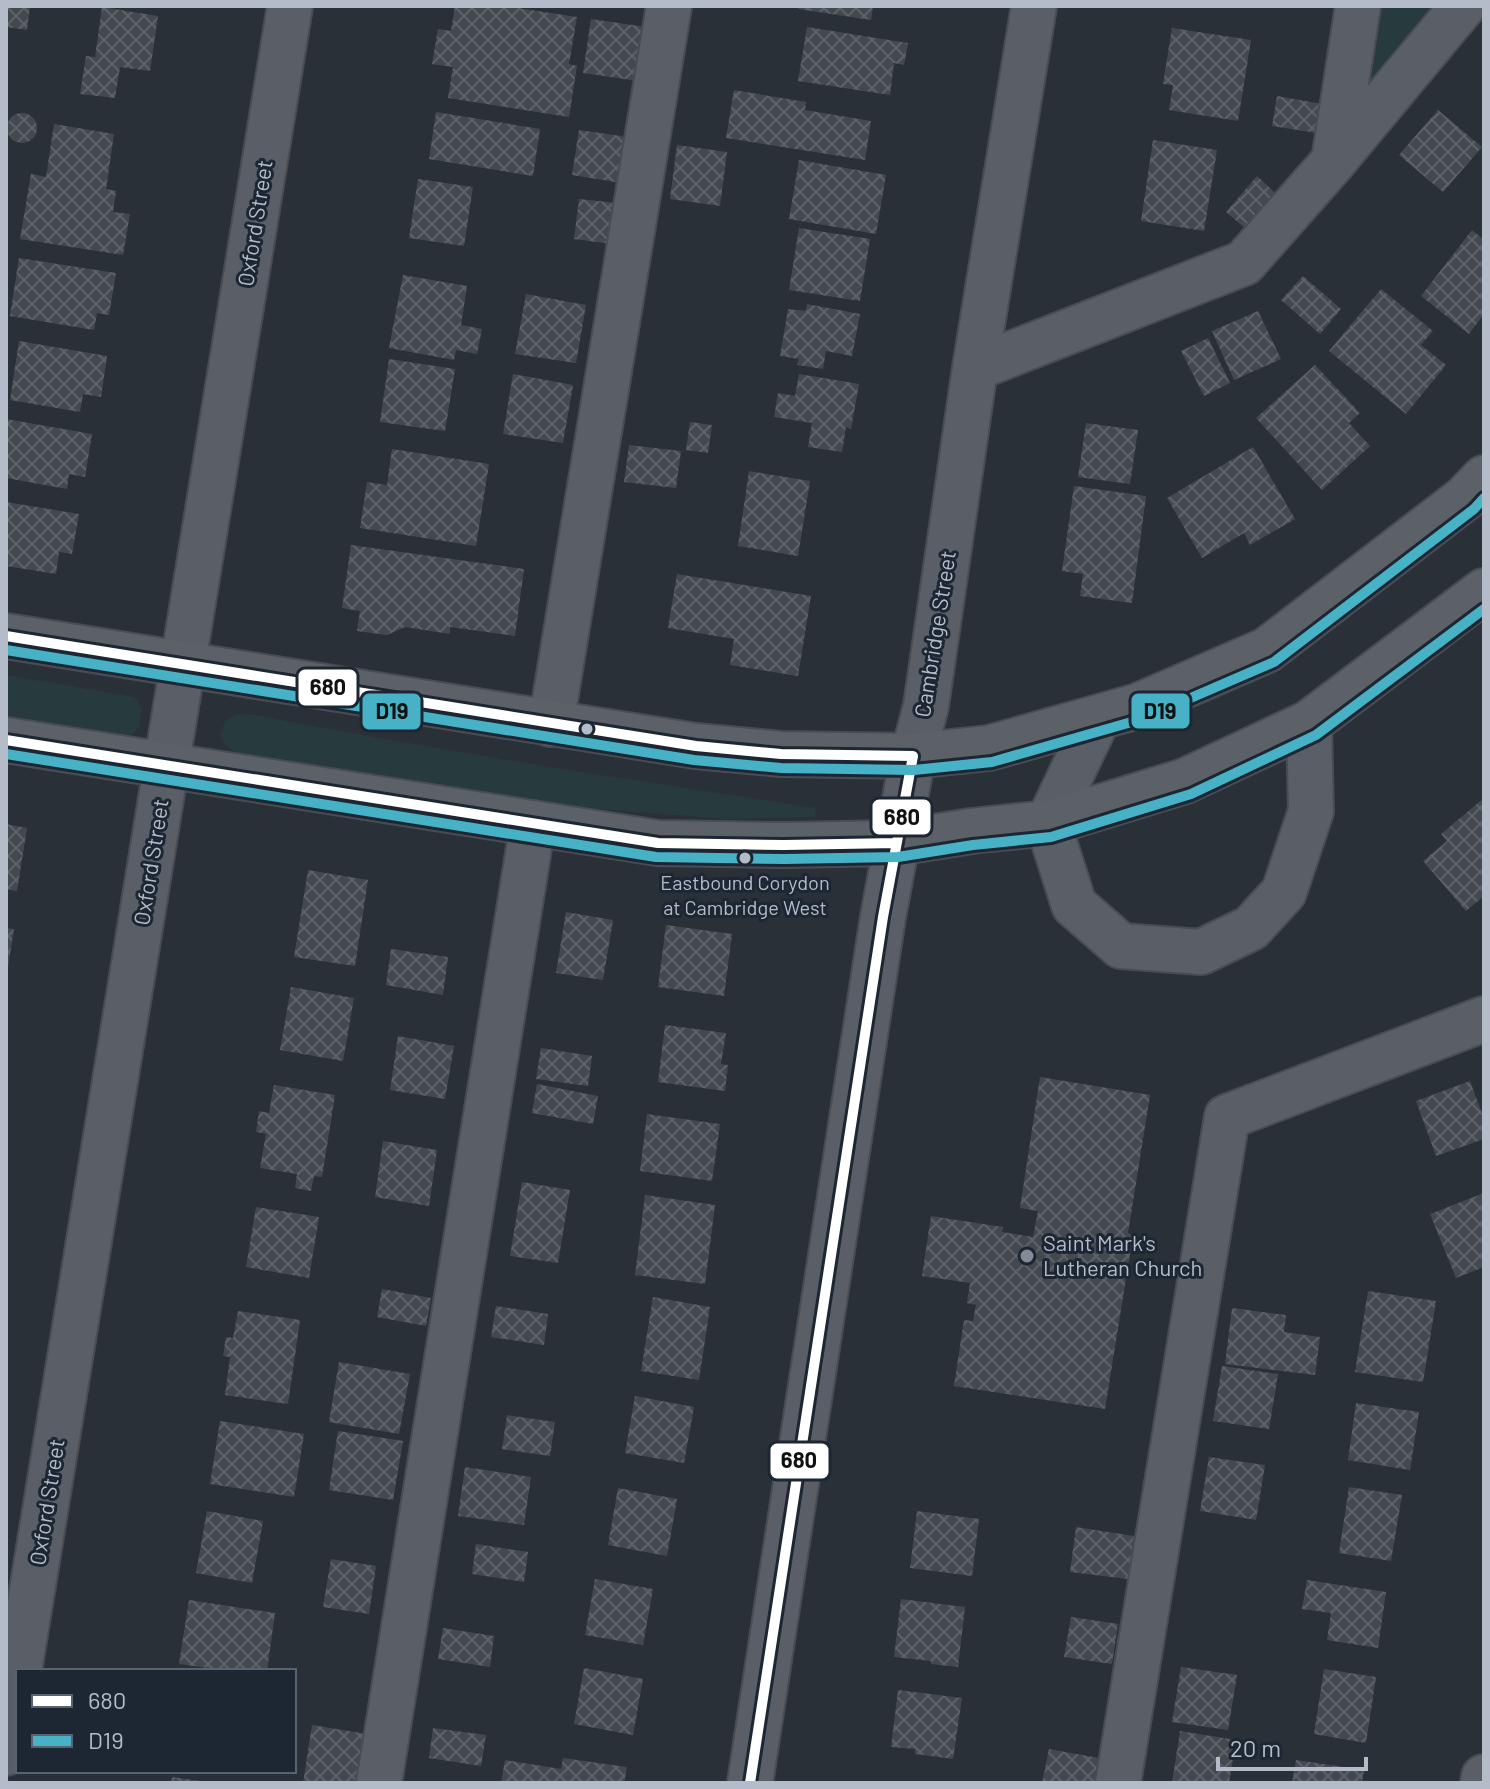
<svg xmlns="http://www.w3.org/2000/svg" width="1490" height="1789" font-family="Barlow,sans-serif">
	<defs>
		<pattern id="building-cross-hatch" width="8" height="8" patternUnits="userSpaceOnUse" patternTransform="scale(2)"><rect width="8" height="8" fill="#444950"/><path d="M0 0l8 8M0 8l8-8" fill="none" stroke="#5d6168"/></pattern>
	</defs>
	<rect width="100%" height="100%" fill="#2a3038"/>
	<path fill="#273a3e" d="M1358 6H1463L1334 161Z
		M6 675 134 697 142 708 139 727 132 735 119 734 6 716Z
		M236 714 256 715 334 730 536 765 816 808 815 817 727 819 562 806 250 756C234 752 227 750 220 735L225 721Z"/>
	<path fill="url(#building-cross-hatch)" d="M6 6H30L27 30 6 27Z
		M455 6H505L577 17 569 64 577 66 569 117 448 98 453 67 432 64 438 29 451 31Z
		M799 6H873L871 20 798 9Z
		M102 7 158 16 150 71 120 67 115 98 80 94 86 56 95 57Z
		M591 19 646 27 638 81 583 73Z
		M807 27 908 43 904 65 894 63 890 95 798 81Z
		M1172 28 1251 40 1238 121 1169 110 1173 85 1163 84Z
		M734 90 806 102 805 110 871 121 865 160 726 138Z
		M1277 96 1328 105 1323 134 1272 126Z
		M1438 110 1482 147 1443 192 1399 155Z
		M436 112 540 129 533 176 429 159Z
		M7 128a15 15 0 1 1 30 0a15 15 0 1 1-30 0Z
		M54 124 114 134 106 189 116 191 113 212 130 214 123 255 20 239 31 174 46 177Z
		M579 130 628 137 621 183 572 175Z
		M1153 140 1217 150 1204 231 1141 221Z
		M677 145 727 152 720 206 670 199Z
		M799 160 886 175 876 234 789 219Z
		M1257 176 1282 199 1252 234 1226 212Z
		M418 179 473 187 464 246 409 238Z
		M579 199 616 203 611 244 574 239Z
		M799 228 870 239 860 301 789 290Z
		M1472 230 1484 240V314L1469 334 1421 296Z
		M19 258 116 273 109 315 97 313 94 330 10 316Z
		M403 275 467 286 461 325 482 329 477 354 456 350 454 360 389 348Z
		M1303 276 1341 309 1320 334 1281 300Z
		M1381 289 1433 331 1421 345 1446 365 1406 414 1329 351Z
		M526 294 586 305 576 363 515 354Z
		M807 304 860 314 852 356 826 351 823 369 797 365 799 359 780 356 788 309 806 311Z
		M1258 311 1281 359 1234 380 1212 331Z
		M1208 338 1230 383 1204 396 1181 351Z
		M19 341 107 356 101 397 83 394 80 412 10 400Z
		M389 359 455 369 445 431 380 422Z
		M1315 365 1360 413 1349 423 1370 446 1322 490 1256 418Z
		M513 374 573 385 563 443 503 434Z
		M799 374 859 384 851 429 846 427 842 452 808 447 812 423 774 417 778 393 795 396Z
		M6 419 92 434 85 477 69 474 67 489 6 478Z
		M690 422 712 425 708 453 686 450Z
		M1086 423 1138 430 1130 484 1078 477Z
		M629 445 681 451 676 488 624 482Z
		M1253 447 1295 519 1250 545 1244 533 1202 558 1167 498Z
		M392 449 489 464 476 546 360 528 367 482 387 485Z
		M749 471 810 481 798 556 738 546Z
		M1074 486 1146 496 1132 603 1080 596 1083 574 1062 571Z
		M6 502 79 514 72 554 59 552 56 574 6 566Z
		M351 545 524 569 515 636 450 627V634L405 627 387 635 357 631 360 611 342 608Z
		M677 574 811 596 798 676 730 665 734 639 668 628Z
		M1484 798V896L1466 911 1423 861 1447 841 1441 834Z
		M6 824 27 828 17 891 6 889Z
		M308 870 368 880 355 966 294 957Z
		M566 912 613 920 603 980 556 973Z
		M666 925 732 934 724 996 658 987Z
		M6 928 14 929 8 967H6Z
		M391 949 448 957 443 995 386 985Z
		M291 987 354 998 343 1061 280 1050Z
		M665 1025 726 1033 721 1064 728 1065 725 1091 658 1082Z
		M398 1036 454 1046 445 1099 390 1090Z
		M541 1048 592 1056 588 1086 536 1079Z
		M1040 1077 1150 1095 1128 1233 1133 1235 1105 1409 954 1386 964 1320 973 1321 976 1305 967 1303 970 1283 922 1276 931 1216 1003 1227 1002 1232 1033 1237 1038 1211 1020 1208Z
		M1470 1081 1484 1119V1139L1436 1156 1416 1101Z
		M537 1084 598 1096 593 1124 532 1113Z
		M274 1085 335 1095 322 1177 314 1176 311 1191 295 1188 297 1174 260 1168 266 1134 256 1132 259 1111 269 1113Z
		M647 1114 720 1124 712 1181 640 1171Z
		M383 1141 437 1150 429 1206 375 1197Z
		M522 1182 570 1190 558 1263 510 1256Z
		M1484 1193V1267L1456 1278 1430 1214Z
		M645 1195 715 1205 705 1284 635 1275Z
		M256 1207 319 1217 309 1278 246 1267Z
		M382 1289 431 1298 426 1326 377 1317Z
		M1368 1291 1436 1301 1423 1382 1355 1372Z
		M653 1297 710 1307 699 1380 641 1371Z
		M496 1306 548 1314 544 1345 491 1337Z
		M1232 1308 1286 1315 1284 1332 1320 1337 1315 1375 1225 1364Z
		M238 1311 300 1320 288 1404 225 1395 230 1357 223 1356 226 1337 233 1338Z
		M339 1362 410 1374 399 1434 329 1422Z
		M1222 1366 1278 1374 1269 1429 1213 1421Z
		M635 1396 694 1407 684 1463 625 1453Z
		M1356 1403 1419 1412 1410 1470 1348 1460Z
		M507 1415 555 1422 550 1456 502 1449Z
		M220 1421 304 1434 294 1497 210 1484Z
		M338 1431 403 1441 393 1500 329 1490Z
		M1209 1457 1265 1465 1256 1520 1200 1511Z
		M465 1467 531 1477 524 1525 458 1516Z
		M1349 1487 1402 1495 1391 1561 1339 1553Z
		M618 1488 677 1499 667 1556 608 1545Z
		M207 1511 263 1521 252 1583 196 1573Z
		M917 1511 979 1519 972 1576 910 1568Z
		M1076 1527 1134 1536 1128 1579 1070 1572Z
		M476 1544 528 1552 524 1582 472 1574Z
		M331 1559 376 1566 369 1614 323 1607Z
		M595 1579 653 1589 643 1645 585 1635Z
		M1307 1580 1386 1592 1378 1648 1327 1640 1331 1613 1302 1609Z
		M901 1599 965 1607 958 1667 931 1664V1661L894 1657Z
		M189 1600 275 1613 267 1671H229L179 1664Z
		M1071 1617 1118 1624 1112 1664 1064 1657Z
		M443 1628 494 1636 490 1667 438 1659Z
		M1181 1667 1237 1675 1228 1730 1172 1722Z
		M584 1668 643 1679 633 1735 574 1724Z
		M1324 1669 1376 1677 1366 1743 1314 1734Z
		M898 1690 962 1698 953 1759 915 1754V1749L891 1747Z
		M312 1725 367 1734 358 1783H303Z
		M433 1728 486 1735 481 1766 429 1758Z
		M1180 1731 1236 1740 1229 1783H1172Z
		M1049 1749 1099 1758 1095 1783H1042Z
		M563 1758 627 1767 624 1783H501L505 1760 561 1769Z
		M1296 1760 1364 1770 1362 1783H1292Z
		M172 1777 200 1781V1783H171Z"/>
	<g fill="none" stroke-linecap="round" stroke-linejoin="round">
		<g stroke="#484c53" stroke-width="48">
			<path id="minor" d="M1334 161 1358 6
				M975 368 1244 263 1334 161 1463 6
				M1098 718 1048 823 1074 905 1121 946 1201 952 1251 928 1284 892 1311 811 1309 723
				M551 724 669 6
				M19 1671 290 6
				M6 1753 18 1680
				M379 1783 533 823
				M750 1783 883 917 913 756 926 706 975 368 1034 6
				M1118 1783 1227 1117 1484 1019
				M1483 1783 1484 1777"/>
		</g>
		<g stroke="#484c55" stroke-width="48">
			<path id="major" d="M6 636 696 746 781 754 913 756 989 748 1138 706 1267 650 1465 498 1484 478
				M6 740 658 843 784 845 896 843 971 831 1048 823 1185 781 1309 723 1484 591"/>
		</g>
		<use href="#minor" stroke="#5a5e66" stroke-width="44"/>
		<use href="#major" stroke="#5c6168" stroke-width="44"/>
		<g stroke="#1d2633" stroke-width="16">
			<path id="bus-1" d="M6 636 696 746 781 754 913 756 883 917 750 1783
				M6 740 658 843 784 845 896 843"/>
		</g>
		<g stroke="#1d2633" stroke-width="16">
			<path id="bus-2" d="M6 650 694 760 781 768 914 770 992 762 1142 719 1274 662 1474 509 1484 498
				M6 754 656 857 784 859 898 857 973 845 1051 837 1191 794 1316 735 1484 609"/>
		</g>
		<use href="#bus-1" stroke="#fff" stroke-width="10"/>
		<use href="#bus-2" stroke="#47b2c5" stroke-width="10"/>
	</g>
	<g fill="#b4bcc9" stroke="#1d2633" stroke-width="3">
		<circle cx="587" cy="729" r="7"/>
		<circle cx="745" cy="858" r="7"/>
	</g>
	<circle fill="#848b96" stroke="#1d2633" stroke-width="3" cx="1027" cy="1256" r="8"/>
	<g text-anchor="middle" stroke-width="6" stroke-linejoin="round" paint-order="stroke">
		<g font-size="20" fill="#b4bcc9" stroke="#1d2633">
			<text x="745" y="890">Eastbound Corydon<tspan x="745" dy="25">at Cambridge West</tspan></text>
		</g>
		<g font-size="22" fill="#b4bcc9" stroke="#1d2633">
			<text transform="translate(255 223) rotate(-81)" y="8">Oxford Street</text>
			<text transform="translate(935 634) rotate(-81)" y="8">Cambridge Street</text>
			<text transform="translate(151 862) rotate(-81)" y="8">Oxford Street</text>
			<text transform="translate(47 1502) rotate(-81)" y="8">Oxford Street</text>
		</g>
		<g font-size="22" fill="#b4bcc9" stroke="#1d2633" text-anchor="start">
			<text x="1043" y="1251">Saint Mark's<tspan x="1043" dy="25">Lutheran Church</tspan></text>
		</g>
	</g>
	<g stroke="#1d2633" stroke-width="3">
		<rect x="297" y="668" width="61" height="39" rx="8" fill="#fff"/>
		<rect x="1130" y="692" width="61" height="38" rx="8" fill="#47b2c5"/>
		<rect x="361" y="692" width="61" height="39" rx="8" fill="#47b2c5"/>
		<rect x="871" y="798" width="61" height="38" rx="8" fill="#fff"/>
		<rect x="769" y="1442" width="61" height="38" rx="8" fill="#fff"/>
	</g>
	<g font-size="22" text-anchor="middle" font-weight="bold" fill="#111">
		<text x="328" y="695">680</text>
		<text x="1160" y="719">D19</text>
		<text x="392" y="719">D19</text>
		<text x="902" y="825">680</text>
		<text x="799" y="1468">680</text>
	</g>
	<rect width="1490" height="1789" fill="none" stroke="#b4bcc9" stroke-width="16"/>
	<rect x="16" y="1669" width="280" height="104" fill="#1d2633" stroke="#59626f" stroke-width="2"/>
	<rect x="32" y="1695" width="40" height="12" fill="#ffffff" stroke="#59626f" stroke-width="2"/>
	<text x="88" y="1709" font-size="24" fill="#b4bcc9">680</text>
	<rect x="32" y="1735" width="40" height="12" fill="#47b2c5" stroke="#59626f" stroke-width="2"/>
	<text x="88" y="1749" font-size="24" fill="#b4bcc9">D19</text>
	<path d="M1218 1757v12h148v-12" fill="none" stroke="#b4bcc9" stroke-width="4"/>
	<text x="1230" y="1757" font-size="24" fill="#b4bcc9" stroke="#1d2633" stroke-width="6" paint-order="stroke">20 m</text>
</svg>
